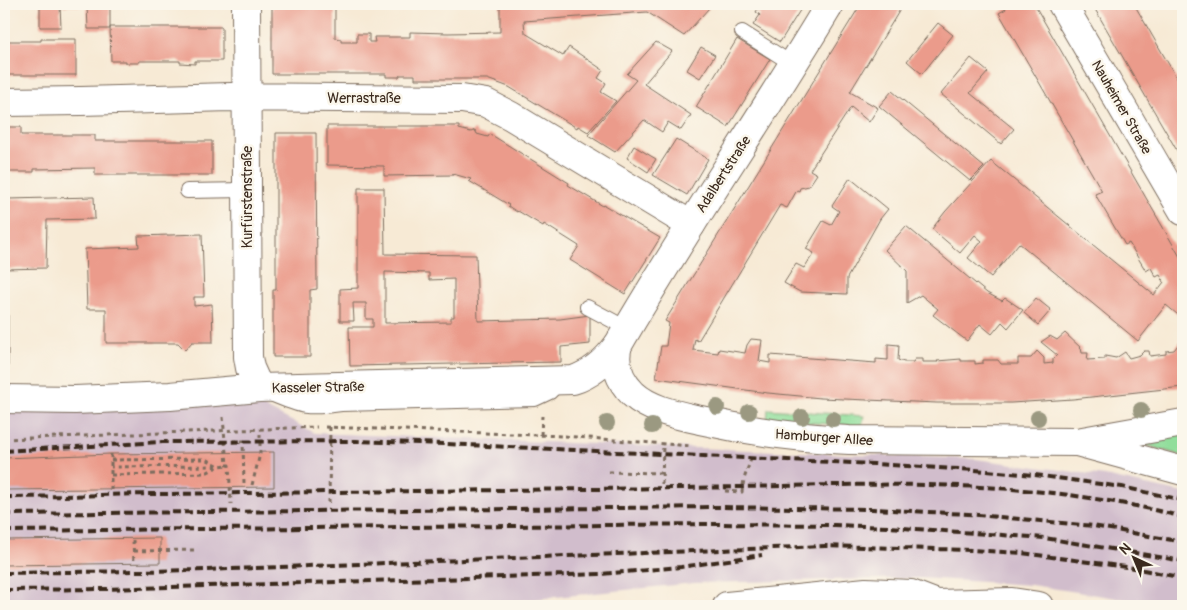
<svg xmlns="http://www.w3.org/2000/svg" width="1187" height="610" font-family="Pangolin,sans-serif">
	<rect width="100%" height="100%" fill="#fbf7ec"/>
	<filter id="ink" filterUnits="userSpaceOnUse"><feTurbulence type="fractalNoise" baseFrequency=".02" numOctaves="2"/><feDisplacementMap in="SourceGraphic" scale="10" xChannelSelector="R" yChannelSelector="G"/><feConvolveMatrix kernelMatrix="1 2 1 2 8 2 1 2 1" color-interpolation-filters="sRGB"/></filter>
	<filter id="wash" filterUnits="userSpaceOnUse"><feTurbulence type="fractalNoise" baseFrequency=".0096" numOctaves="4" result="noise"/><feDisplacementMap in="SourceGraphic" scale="20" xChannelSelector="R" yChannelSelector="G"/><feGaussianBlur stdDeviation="1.12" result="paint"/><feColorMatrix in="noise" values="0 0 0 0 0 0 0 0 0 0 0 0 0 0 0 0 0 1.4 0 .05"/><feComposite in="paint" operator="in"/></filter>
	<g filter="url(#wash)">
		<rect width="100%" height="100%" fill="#f7ead5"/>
		<path fill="#d1bdcc" d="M254 402 315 433 976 459 1105 476 1183 493V606H1169L1031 585 921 578 694 583 466 606H4V409Z"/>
		<path fill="#91de9b" stroke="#66845c" d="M768 409 864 416 862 426 767 420Z
			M1183 431V456L1139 443Z"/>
		<g id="blocks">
			<path fill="#eb9b8b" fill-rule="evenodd" d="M40 4H110V29H88L87 6H60L61 27H40Z
				M272 4H335V38L341 39V42H357V34H369V42H375L374 37H410V32L448 33 500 32V4H703L709 8 684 36 647 12 524 21 525 33 563 56 569 47 603 70 598 78 606 83 601 92 616 101 588 132 578 126 577 128 509 87 487 79H415V75H400L399 77H386V74H272Z
				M767 4H804L780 42 753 25 760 15 756 12 760 5 764 8Z
				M861 4H895L901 8 850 92 878 108 869 122 851 107 810 170 817 174 809 186 800 188 799 191 797 190 787 208 780 205 698 341 695 339 693 350 718 353 719 349 745 353 747 345 751 339 762 340 759 361 770 363V355L876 363V359L888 360V344L899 345 898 360 904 362H913L915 359H923V362H938L937 361 961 359V361H975V364L983 363V360H998L1001 364H1018V358H1031L1037 351 1044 358V364L1053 363V359L1057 355 1041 342 1050 336 1057 340 1065 333 1081 348 1082 353H1088L1087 360 1105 359V356L1116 358 1125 352 1129 358 1140 355 1144 351H1149L1150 356 1166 354V351L1174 350 1182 340 1183 387 1073 399 1011 403H937L821 398 768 393 656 378 661 346H666L669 323 665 321Z
				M1003 4H1034L1183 262V319L1166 305 1138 341 1019 243 991 277 968 258 982 241 975 235 960 253 932 229 945 212 991 161 1154 295 1164 282 1160 275 1156 277 1151 268 1146 271 1129 243 1125 245 1095 194 1102 191 999 13 1006 9Z
				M1092 4H1134L1183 89V161Z
				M938 23 953 35 922 74 907 61Z
				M110 27H222V61H195V64L180 63V61H139V63H126V61H111Z
				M41 39H76V75H4V41H41Z
				M737 39 770 59 728 127 696 107Z
				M656 42 672 51 644 84 691 115 681 130 668 122 662 132 644 120 615 152 588 135 636 80 627 74Z
				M701 47 715 55 700 78 687 70Z
				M971 58 988 72 970 93 1014 129 1001 144 941 94Z
				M892 91 984 167 970 181 879 106Z
				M327 126H459V129L471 132 475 130 477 134 488 137 490 134 569 183 568 185 603 206 604 205 660 238 625 294 570 260 579 246 544 224 543 226 518 211 517 212 508 206 509 205 469 181 471 179 453 174V175L384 176V166L327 165Z
				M4 127H21V135H95V141H212V175H95V168L34 169V172H7L8 199 94 197 95 219 47 220 46 268 4 269Z
				M276 133H316L317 289 310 290V357H273V290H276Z
				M676 139 708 159 687 195 653 175Z
				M634 146 656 159 648 172 627 158Z
				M850 178 888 209 880 219 847 278V294L800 292 784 283 796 264 804 268 814 253 806 249 823 221 831 225 839 211 832 206Z
				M358 188H384L385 254 476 255 478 321 560 319 590 315V344L561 347V362L350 366 349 327H373V319H366V303H353L354 321H340V289L358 288ZM385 272 429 273V280L454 279V317H451V322L385 323Z
				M906 226 987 293 1002 301 1005 298 1023 310 1008 328 1002 322 992 334 980 324 967 341 933 315 938 309 921 295 907 303V271L885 250Z
				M202 234 204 297H194V306L212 304 213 342H192L185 350 178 343H106V309H87L85 249 139 247 138 236Z
				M1036 298 1051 310 1038 325 1024 313Z
				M4 310H8V374H4Z
				M274 452V487L4 490V458L111 454Z
				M160 538V563L4 565V540Z"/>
		</g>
	</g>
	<g filter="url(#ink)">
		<use href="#blocks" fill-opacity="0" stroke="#7d6d5e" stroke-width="1"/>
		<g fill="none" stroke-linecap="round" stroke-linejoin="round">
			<g stroke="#7d6d5e" stroke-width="16">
				<path id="lane" d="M742 32 794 65
					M187 191 246 190
					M587 307 628 329
					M271 394C302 407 307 409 341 404L535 399 550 392 560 382"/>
			</g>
			<g stroke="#7d6d5e" stroke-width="30">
				<path id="street" d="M246 4 248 357 250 368 259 388
					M4 102 81 101 231 97 462 99 486 103 511 116 691 225
					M4 399 75 400 170 396 259 388 573 380C592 374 606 361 618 345
					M1077 442 1183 423
					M727 606 866 592 911 594 937 604 1012 602 1039 606"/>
			</g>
			<g stroke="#7d6d5e" stroke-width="30">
				<path id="secondary" d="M830 4C761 119 685 229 618 345 613 363 619 380 633 394 650 410 678 415 700 420 749 431 798 438 849 440L1077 442 1183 471
					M1062 4 1183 211"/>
			</g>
			<path stroke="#7d6d5e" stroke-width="3" stroke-dasharray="4 4" stroke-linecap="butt" d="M223 417 227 465H229L231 504
				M325 427 564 436 691 446
				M541 435 542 416
				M4 439 317 427
				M233 441H243L244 484
				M111 454V490
				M111 460 206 459 219 466 111 467
				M609 472 662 473
				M111 475 206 473 219 466 227 465
				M662 484 663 444
				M252 485 260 454V430
				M725 491 742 492 744 479 752 456
				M329 503 330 426
				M133 540 134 563
				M134 551 195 550"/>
			<use href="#lane" stroke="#fff" stroke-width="14"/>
			<use href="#street" stroke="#fff" stroke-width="28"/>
			<use href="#secondary" stroke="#fff" stroke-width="28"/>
			<path stroke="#3b2a1e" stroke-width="4" stroke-dasharray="8 4" stroke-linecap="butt" d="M4 451 162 442 356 441 446 444 874 464 974 470 1035 475 1122 487 1183 500
				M4 497C57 497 111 494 164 494 334 492 505 490 675 488 817 487 961 476 1102 500 1129 504 1156 510 1183 517
				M4 514 715 507 873 509 968 514 1093 526 1183 542
				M4 531 712 524 835 525 888 527 1045 538 1183 561
				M4 573 205 570 825 546 971 550 1022 553 1134 568 1183 578
				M4 590 106 589 601 574 681 567 762 555"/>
		</g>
		<g fill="#9b9981">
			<circle cx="717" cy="407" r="8"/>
			<circle cx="1141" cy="410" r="8"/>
			<circle cx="749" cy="412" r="8"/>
			<circle cx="802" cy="417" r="8"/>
			<circle cx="1038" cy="418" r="8"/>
			<circle cx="833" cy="419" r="8"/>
			<circle cx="607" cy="423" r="8"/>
			<circle cx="652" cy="426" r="8"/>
		</g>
	</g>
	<g text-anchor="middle" stroke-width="5" stroke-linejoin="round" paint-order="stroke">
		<g font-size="14" fill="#3b2a1e" stroke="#fbf7ec">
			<text x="364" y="103">Werrastraße</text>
			<text transform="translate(1122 107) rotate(60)" y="5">Nauheimer Straße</text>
			<text transform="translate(723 174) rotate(-57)" y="5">Adalbertstraße</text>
			<text transform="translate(247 197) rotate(-90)" y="5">Kurfürstenstraße</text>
			<text transform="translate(318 387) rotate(-1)" y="5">Kasseler Straße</text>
			<text transform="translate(824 437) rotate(4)" y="5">Hamburger Allee</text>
		</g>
	</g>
	<rect width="1187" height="610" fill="none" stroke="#fbf7ec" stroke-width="20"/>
	<g transform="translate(1134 558) rotate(316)" stroke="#fbf7ec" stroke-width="4" paint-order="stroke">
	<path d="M0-4L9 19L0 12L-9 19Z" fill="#3b2a1e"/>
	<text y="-8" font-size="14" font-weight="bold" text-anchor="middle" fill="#3b2a1e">N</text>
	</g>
</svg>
